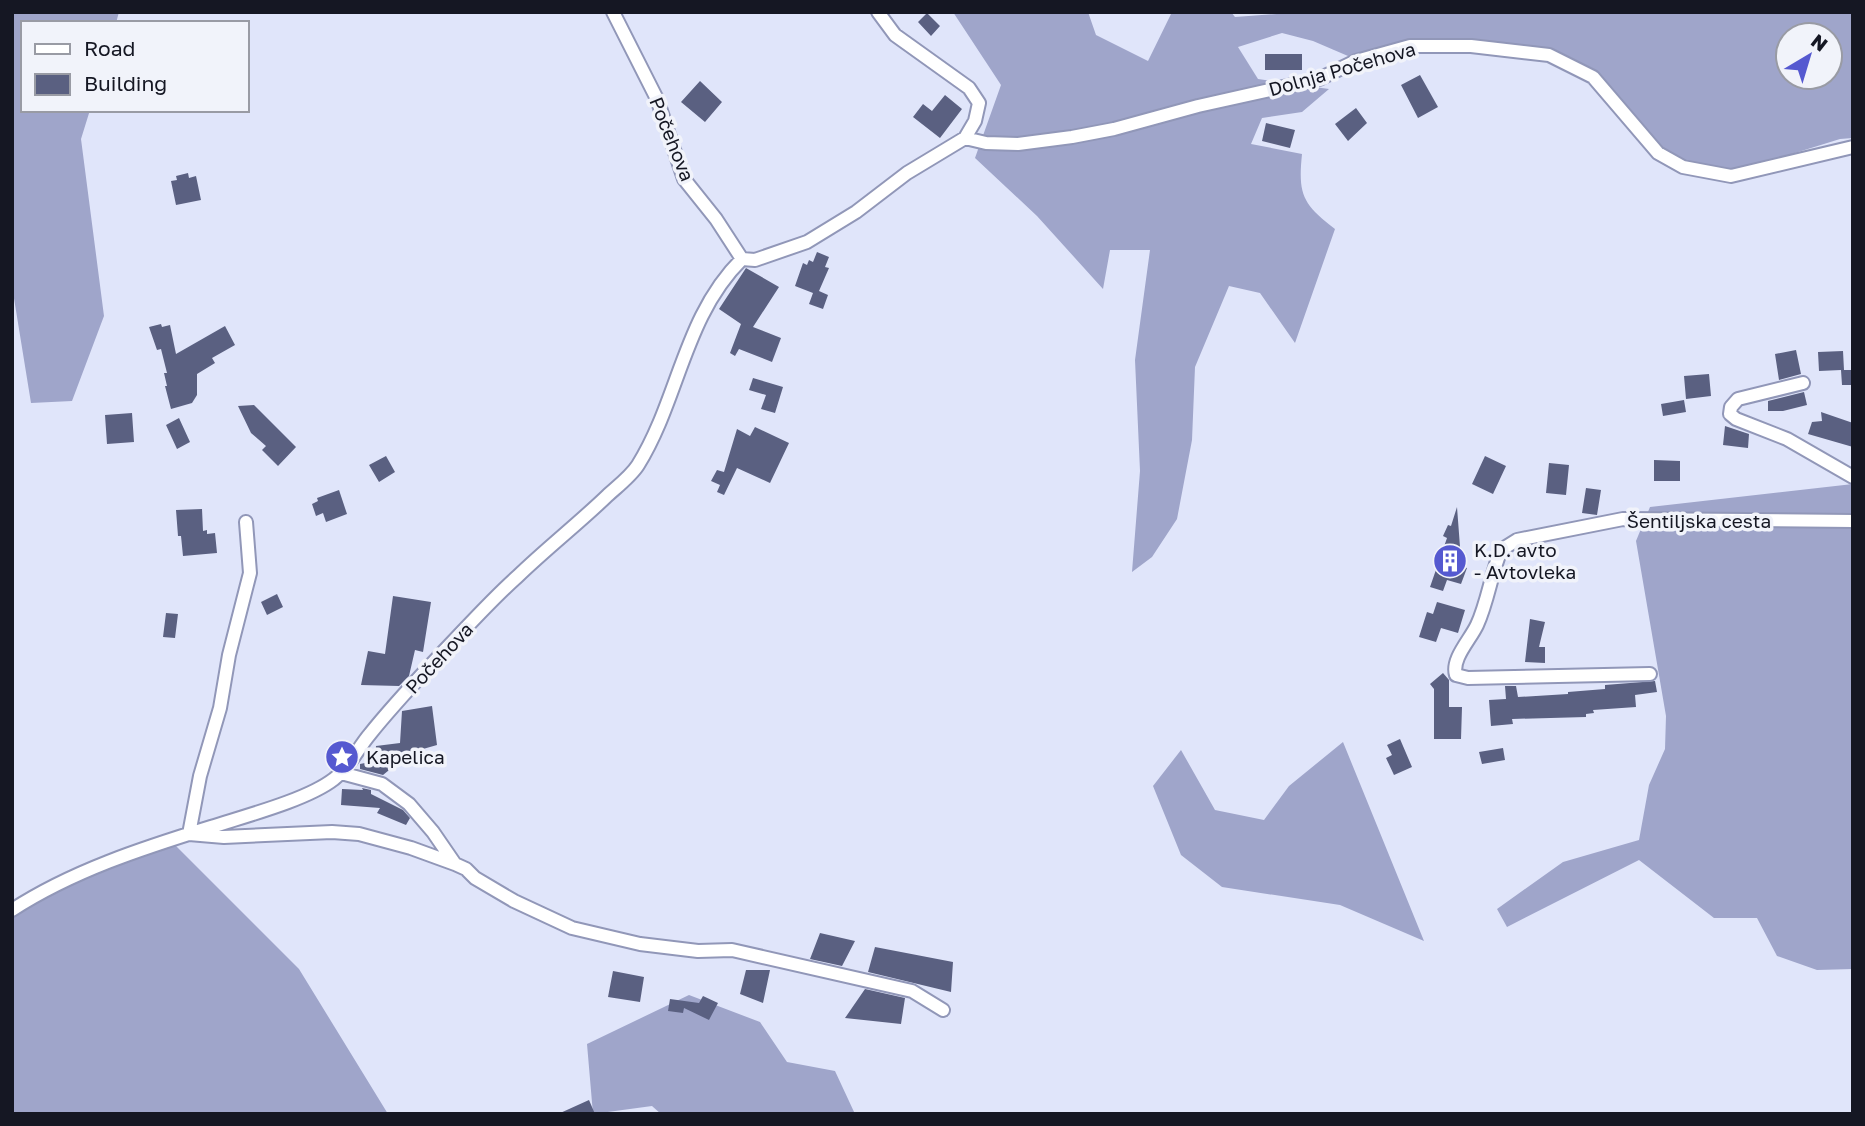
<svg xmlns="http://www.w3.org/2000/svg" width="1865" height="1126" font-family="'Golos Text',sans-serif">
	<rect width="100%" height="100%" fill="#e0e5fa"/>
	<path fill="#9fa5ca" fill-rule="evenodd" d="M12 12H119L116 23H23V110H90L81 139 104 316 72 401 31 403 12 286Z
		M953 12H1088L1096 35 1148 61 1172 12H1231L1235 17 1303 12H1853V138L1840 139 1730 173 1683 164 1659 150 1595 74 1550 52 1471 44 1355 59 1313 41 1282 33 1238 47 1258 79 1329 89 1302 112 1262 118 1251 144 1302 154C1298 194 1302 204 1335 229L1295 343 1260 293 1229 286 1195 367 1192 440 1177 519 1152 557 1132 572 1140 471 1135 360 1150 250H1110L1103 289 1037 216 975 158 1001 85ZM1788 35H1830V77H1788Z
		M1853 484V969L1817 970 1777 956 1757 918H1714L1639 860 1507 927 1497 909 1563 862 1639 840 1649 785 1665 749 1666 716 1636 541 1650 507Z
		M1343 742 1424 941 1340 905 1222 887 1181 855 1153 786 1181 750 1215 810 1264 820 1289 786Z
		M170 840 299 969 388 1114H12V907Z
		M689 995 760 1022 787 1062 835 1071 855 1114H661L652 1106 593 1114 587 1044Z"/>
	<path fill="#5a6081" d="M927 13 940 26 931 36 918 22Z
		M1265 54H1302V70H1265Z
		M1420 75 1438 107 1418 118 1401 85Z
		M700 81 722 102 705 122 681 102Z
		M945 95 962 109 940 138 913 117 923 104 932 111Z
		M1356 108 1367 123 1348 141 1335 124Z
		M1266 123 1295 130 1290 148 1262 141Z
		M188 173 189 178 196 176 201 200 176 205 171 181 177 180 176 176Z
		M817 252 829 257 825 267 829 268 819 291 828 295 823 309 809 304 813 293 795 286 803 263 807 265 809 260 813 262Z
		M746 268 779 287 753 327 781 338 772 362 739 349 735 356 730 353 741 324 719 309Z
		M161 324 162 327 170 325 176 354 225 326 235 345 212 358 215 363 197 374V395L192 403 171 409 165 386H167L164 373H167L161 349 157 350 149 327Z
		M1796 350 1801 374 1779 380 1775 354Z
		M1843 351 1844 370H1841H1853V385H1842L1841 370 1819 371 1818 352Z
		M1709 374 1711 396 1686 399 1684 376Z
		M753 378 783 387 775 413 761 409 766 395 749 390Z
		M1804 392 1807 405 1783 411H1768V401Z
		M1684 400 1686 412 1663 416 1661 404Z
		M254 405 296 447 278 466 262 450 266 446 251 433 238 406Z
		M1821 412 1853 423V447L1808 434 1812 422 1822 421Z
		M132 413 134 442 107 444 105 415Z
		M179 418 190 442 177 449 166 425Z
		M1725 426 1749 434 1748 448 1723 445Z
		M755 427 789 443 770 483 737 468 724 495 717 492 720 485 711 481 717 470 724 472 737 429 750 436Z
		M386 456 395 472 379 482 369 465Z
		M1485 456 1506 466 1493 494 1472 484Z
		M1654 460 1680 461V481H1654Z
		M1549 463 1569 465 1566 495 1546 493Z
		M1586 488 1601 490 1597 515 1582 513Z
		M339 490 347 514 326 522 323 513 316 516 312 504 318 501 317 498Z
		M1457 507 1461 560 1459 565 1467 568 1461 584 1447 580 1443 591 1430 587 1447 538 1443 536 1448 525 1451 526Z
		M202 509 203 531 207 530V534L215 533 217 553 183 556 181 536H178L176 510Z
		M277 594 283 607 267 615 261 602Z
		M393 596 431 602 423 652 415 650 409 676 399 686 361 685 368 651 385 654Z
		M1437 602 1465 610 1458 633 1441 628 1436 642 1419 637 1427 612 1433 614Z
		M166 613 178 614 175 638 163 637Z
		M1530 619 1545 622 1539 647H1545V663L1525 662Z
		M1443 673 1449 680V707H1462L1461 739H1434V689L1430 684Z
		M1655 681 1657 692 1635 695 1636 707 1593 710 1594 713 1586 714V717L1512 719 1513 724 1491 726 1489 700 1506 699 1505 686H1516L1518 697 1568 694V692L1605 689V685Z
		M432 706 437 745 416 751 418 759 394 766 383 775 360 769V764L375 761 376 746 400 743 402 711Z
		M1400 739 1412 767 1394 775 1386 758 1392 755 1387 745Z
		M1503 748 1505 760 1482 764 1479 752Z
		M362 788 371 790V794L403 810 410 818 406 825 377 813 380 808 341 805 342 789 363 790Z
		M820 933 855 941 842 966 810 959Z
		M875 947 953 962 951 992 868 972Z
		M746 970H770L763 1003 740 994Z
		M613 971 644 977 640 1002 608 997Z
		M865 989 905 998 901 1024 845 1018Z
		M703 996 718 1003 709 1020 684 1008 683 1013 668 1011 670 999 699 1003Z
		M589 1100 595 1114H558Z"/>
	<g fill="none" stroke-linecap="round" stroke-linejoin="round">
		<g stroke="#9197b8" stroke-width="16">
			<path id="street" d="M613 12 657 99 684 179 716 219 742 259
				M965 138 986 143 1018 144 1072 137 1114 129 1198 106 1319 79 1356 61 1410 46H1471L1549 55 1593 77 1658 153 1683 167 1731 176 1853 147
				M1803 383 1738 399 1731 407 1730 414 1736 419 1787 439 1853 477
				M246 522 250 573 229 655 220 708 200 776 189 834 224 837 332 832 359 834 411 848 455 864
				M1650 674 1468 678 1456 675C1451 659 1470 640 1477 625 1488 601 1491 574 1501 550L1517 540 1623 519 1853 521
				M341 773 382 784 409 804 433 832 455 864 466 869 475 878 514 901 572 928 640 944 698 951 732 950 912 991 943 1010
				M12 910C72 871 143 848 211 827 245 816 307 800 334 779 349 768 358 748 370 734 393 705 419 678 444 651 468 626 492 599 518 576 547 548 579 523 608 495 618 486 631 476 638 465 679 399 684 316 742 259L755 260 807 242 856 212 907 173 965 138 975 121 979 103 969 88 895 35 878 12"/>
		</g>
		<use href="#street" stroke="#fff" stroke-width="12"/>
	</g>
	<defs>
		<g id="building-disc" transform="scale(1.75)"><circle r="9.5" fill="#5559d0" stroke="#f1f3fa"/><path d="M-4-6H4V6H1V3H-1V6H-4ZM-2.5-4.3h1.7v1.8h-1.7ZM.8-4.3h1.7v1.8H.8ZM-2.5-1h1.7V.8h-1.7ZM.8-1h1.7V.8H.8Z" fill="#fff"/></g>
		<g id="sight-disc" transform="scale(1.75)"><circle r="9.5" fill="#5559d0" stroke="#f1f3fa"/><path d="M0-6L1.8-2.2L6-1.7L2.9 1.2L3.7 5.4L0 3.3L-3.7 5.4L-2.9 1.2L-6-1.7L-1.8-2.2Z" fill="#fff"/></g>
	</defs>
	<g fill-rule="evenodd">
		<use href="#building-disc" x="1450" y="561"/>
		<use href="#sight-disc" x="342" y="757"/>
	</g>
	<g text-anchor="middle" stroke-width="7" stroke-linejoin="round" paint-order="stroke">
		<g font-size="19" fill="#151723" stroke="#f1f3fa">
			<text transform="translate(1342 69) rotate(-16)" y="7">Dolnja Počehova</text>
			<text transform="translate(672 139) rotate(68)" y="7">Počehova</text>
			<text x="1699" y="528">Šentiljska cesta</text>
			<text transform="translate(439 658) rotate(-47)" y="7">Počehova</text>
		</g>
		<g font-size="19" fill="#151723" stroke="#f1f3fa" text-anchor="start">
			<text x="1474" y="557">K.D. avto<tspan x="1474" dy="22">- Avtovleka</tspan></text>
			<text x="366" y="764">Kapelica</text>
		</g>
	</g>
	<rect width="1865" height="1126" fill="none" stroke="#151723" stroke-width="28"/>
	<rect x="21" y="21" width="228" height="91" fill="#f1f3fa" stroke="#999ba4" stroke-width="2"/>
	<rect x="35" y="44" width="35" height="10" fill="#ffffff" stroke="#999ba4" stroke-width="2"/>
	<text x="84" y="56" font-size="21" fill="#151723">Road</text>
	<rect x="35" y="74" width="35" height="21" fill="#5a6081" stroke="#999ba4" stroke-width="2"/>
	<text x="84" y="91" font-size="21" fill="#151723">Building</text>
	<g transform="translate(1809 56) rotate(38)"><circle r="33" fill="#f1f3fa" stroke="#999ba4" stroke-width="2"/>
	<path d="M0-5L12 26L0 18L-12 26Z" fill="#5559d0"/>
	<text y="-10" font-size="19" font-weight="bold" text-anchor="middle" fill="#151723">N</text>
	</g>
</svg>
